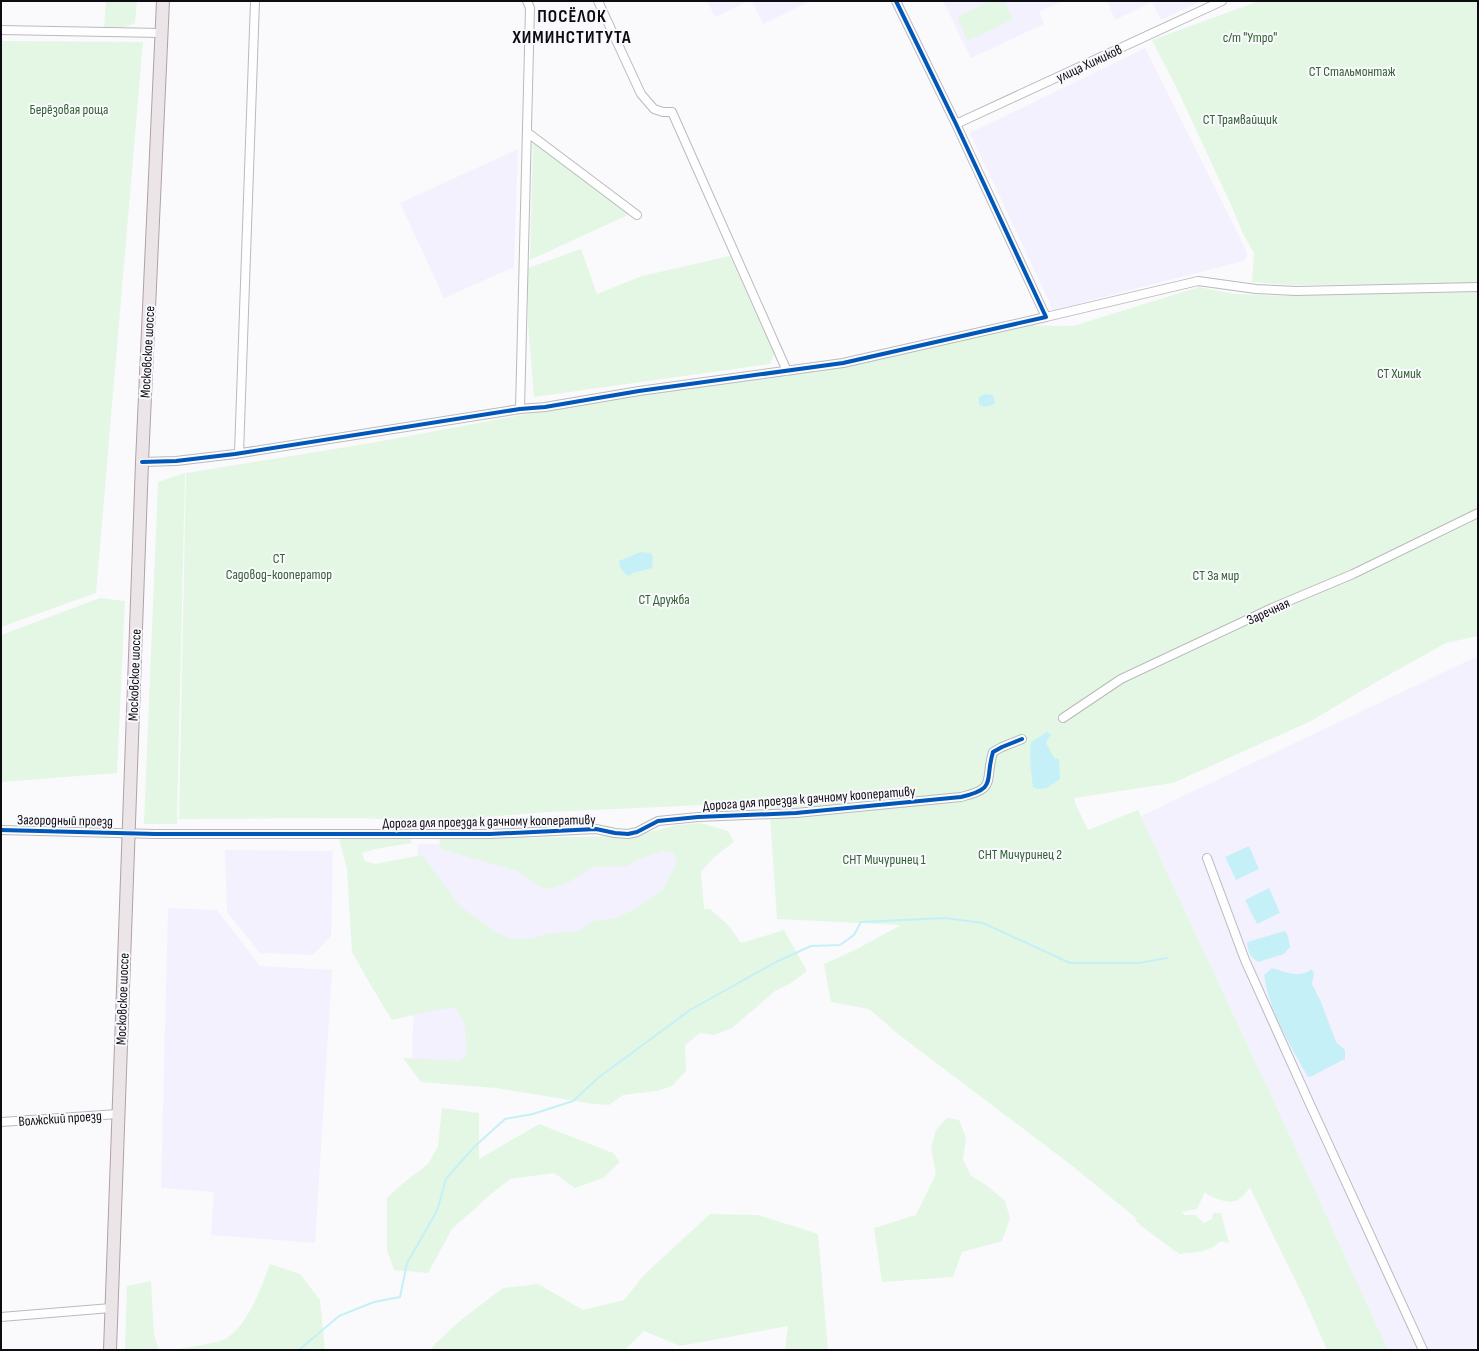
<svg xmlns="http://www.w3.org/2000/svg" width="1479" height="1351" font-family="'Sofia Sans Condensed',sans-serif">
	<rect width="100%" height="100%" fill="#fafafc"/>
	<path fill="#f3f1fe" d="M707 1H749L715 17Z
		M752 1H811L763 24Z
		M943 1H1062L1039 12 1044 24 971 58Z
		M1107 1H1202L1161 20 1152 2 1115 20Z
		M1145 48 1246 250 1247 257 1243 261 1053 310 970 133Z
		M518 149 514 267 444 298 400 203Z
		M1478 656V1350H1388L1290 1136 1141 816Z
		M691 841 583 1076 412 1065 418 844Z
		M225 850 333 851 331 936 313 955 260 953 227 912Z
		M168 908 217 910 260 966 332 970 315 1243 211 1235 214 1192 161 1188Z"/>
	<path fill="#e3f7e4" d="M106 1H137L135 23C124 28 115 30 104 27Z
		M990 1H1004L1013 19 968 41 957 17Z
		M1259 1H1478V284L1289 285 1252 282 1254 253 1243 234 1232 207 1178 91 1152 40Z
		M1 41 143 42 96 593 1 627Z
		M533 141 630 214 530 260Z
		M581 249 597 294 642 276 730 256 774 354 770 364 534 397 528 324V268Z
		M1199 287 1234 294 1282 296 1478 292V510L1395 549 1399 554 1478 518V636L1446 643 1378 681 1311 721 1173 783 1074 798 1076 805 1088 830 1138 810 1290 1136 1388 1350H1327L1306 1302 1250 1188C1246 1192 1242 1197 1238 1200 1231 1205 1210 1198 1205 1192L1197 1209 1182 1212 1184 1215H1195L1204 1223 1212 1219 1213 1213H1221L1229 1243 1221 1241C1207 1253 1197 1252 1179 1254L1140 1225 1135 1220 1137 1219 1075 1168 898 1034 869 1009 831 1002 824 964 857 949 901 925 777 919 769 802 549 812 422 822 365 818 179 819 186 473 377 442 659 389 838 364 1008 325 1073 326Z
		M185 473 177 824H144L158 482Z
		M100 598 125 601 117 773 1 782V635Z
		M701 823 728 831 734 842 714 857 701 872 704 909H710L728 925 741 943 784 930 807 971 791 983 775 991 732 1028 714 1035 700 1033 685 1045 686 1071 672 1086 657 1091 623 1095 609 1105 594 1104 496 1088 421 1082 403 1058 458 1061 466 1056 467 1047 464 1021 455 1008 440 1009 392 1020 373 989 352 952 347 869 339 839 401 837 410 838 412 843 375 849 362 853 365 861 375 864 422 855 460 906 494 931 512 939H528L553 933 570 932 581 930 593 921 613 919 634 910 664 889 677 861 673 852 662 851 641 858 627 866 593 867 569 882 550 889 541 887 517 871 441 849 439 839 633 836 677 825Z
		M442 1108 479 1113V1159L539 1124 613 1153 620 1162 603 1178 575 1188 554 1173 510 1179 490 1195 452 1229 428 1273 394 1270 387 1250V1198L402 1184 428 1164 438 1146Z
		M947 1118 959 1120 966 1138 963 1159 971 1176 986 1185 1005 1201 1010 1218 1002 1241 962 1252 953 1277 882 1282 874 1228 916 1215 936 1174 931 1148 936 1130Z
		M710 1214 758 1215 818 1234 828 1350H785L788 1326 680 1346 644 1331 625 1350H430L436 1343 461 1320 503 1288 538 1284 583 1310 624 1300 644 1275Z
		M270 1264 300 1274 320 1300 325 1350H172C182 1348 220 1343 227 1338 249 1323 261 1288 270 1264Z
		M151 1281 154 1335 159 1350H125L127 1286Z"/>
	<path fill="#c6f0f8" d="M985 394 993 395 995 403C990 407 984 408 979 404V397Z
		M640 552 650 553 653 556 652 568 633 573 629 576C622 572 620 569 619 561Z
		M1047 732 1051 734 1046 743 1054 758 1059 759 1060 779 1047 788 1037 789 1033 787C1031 772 1029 757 1031 742Z
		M1249 846 1259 869 1236 880 1225 857Z
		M1269 888 1280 913 1257 924 1245 900Z
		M1285 931 1288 936 1290 947 1284 954 1258 962C1250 957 1248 952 1247 942Z
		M1272 968C1287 972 1299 979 1312 969L1314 974 1312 984 1321 1002 1336 1042 1345 1050V1059L1312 1076 1308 1077C1290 1045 1269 1011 1264 975Z"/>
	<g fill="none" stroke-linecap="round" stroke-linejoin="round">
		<path stroke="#c6f0f8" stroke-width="2" d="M299 1350 339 1316 374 1302 400 1297 407 1263 437 1211 446 1179 473 1148 505 1119 533 1114 573 1101 598 1078 690 1010 776 962 811 946 840 945 854 935 861 922 945 918 983 923 1070 963H1139L1167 958"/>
		<g stroke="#bab9bd" stroke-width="10">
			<path id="street" d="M598 1 641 94 654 109 663 112H672L787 371
				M1 30 162 33
				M956 124 1222 1
				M528 133 637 215
				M1046 317 1198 281 1256 289 1296 291 1478 287
				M520 409 530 8 527 1
				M239 453 255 1
				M142 462 176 461 235 454 520 409 545 407 639 391 843 363 1046 317 956 124 896 1
				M1063 718 1121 679 1272 608 1353 574 1478 513
				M1 830 155 834H490L596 829 615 833 628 834 637 832 658 821 698 817 796 813 961 797C998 788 984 782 993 752L1002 747 1022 739
				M1207 858 1245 960 1309 1102 1423 1350
				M1 1122 118 1114
				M1 1317 111 1308"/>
		</g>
		<g stroke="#afa1a7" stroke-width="14">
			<path id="primary" d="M110 1350 142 462 163 1"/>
		</g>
		<use href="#street" stroke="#fefeff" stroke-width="8"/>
		<use href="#primary" stroke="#ece5e8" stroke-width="12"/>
		<g stroke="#f9f9fd" stroke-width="6">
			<path id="cycleway" d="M142 462 176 461 235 454 520 409 545 407 639 391 843 363 1046 317 956 124 896 1
				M1 830 155 834H490L596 829 615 833 628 834 637 832 658 821 698 817 796 813 961 797C998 788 984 782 993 752L1002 747 1022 739"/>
		</g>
		<use href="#cycleway" stroke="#0057b8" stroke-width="4"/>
	</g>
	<g text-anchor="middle" stroke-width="4" stroke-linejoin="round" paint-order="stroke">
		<g font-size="14" fill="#336334" stroke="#f9f9fd">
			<text x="1250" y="42">с/т "Утро"</text>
			<text x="1352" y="76">СТ Стальмонтаж</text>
			<text x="69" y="114">Берёзовая роща</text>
			<text x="1240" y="124">СТ Трамвайщик</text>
			<text x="1399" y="378">СТ Химик</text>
			<text x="279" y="563">СТ<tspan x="279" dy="16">Садовод-кооператор</tspan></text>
			<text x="1216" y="580">СТ За мир</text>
			<text x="664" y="604">СТ Дружба</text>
			<text x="1020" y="859">СНТ Мичуринец 2</text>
			<text x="884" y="864">СНТ Мичуринец 1</text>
		</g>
		<g font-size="14" fill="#0d0c12" stroke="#f9f9fd">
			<text transform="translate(1089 63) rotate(-25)" y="5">улица Химиков</text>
			<text transform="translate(147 352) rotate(-87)" y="5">Московское шоссе</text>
			<text transform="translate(1268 611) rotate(-25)" y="5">Заречная</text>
			<text transform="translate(134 675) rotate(-88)" y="5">Московское шоссе</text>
			<text transform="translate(809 798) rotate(-4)" y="5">Дорога для проезда к дачному кооперативу</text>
			<text transform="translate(65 820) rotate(1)" y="5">Загородный проезд</text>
			<text transform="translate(489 821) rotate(-1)" y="5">Дорога для проезда к дачному кооперативу</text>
			<text transform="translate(122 999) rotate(-88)" y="5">Московское шоссе</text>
			<text transform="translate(60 1118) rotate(-4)" y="5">Волжский проезд</text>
		</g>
		<g font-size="18" font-weight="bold" letter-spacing="1" fill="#0d0c12" stroke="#f9f9fd">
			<text x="572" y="22">ПОСЁЛОК<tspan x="572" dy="21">ХИМИНСТИТУТА</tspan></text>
		</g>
	</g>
	<rect width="1479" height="1351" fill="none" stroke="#0d0c12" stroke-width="4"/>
</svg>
